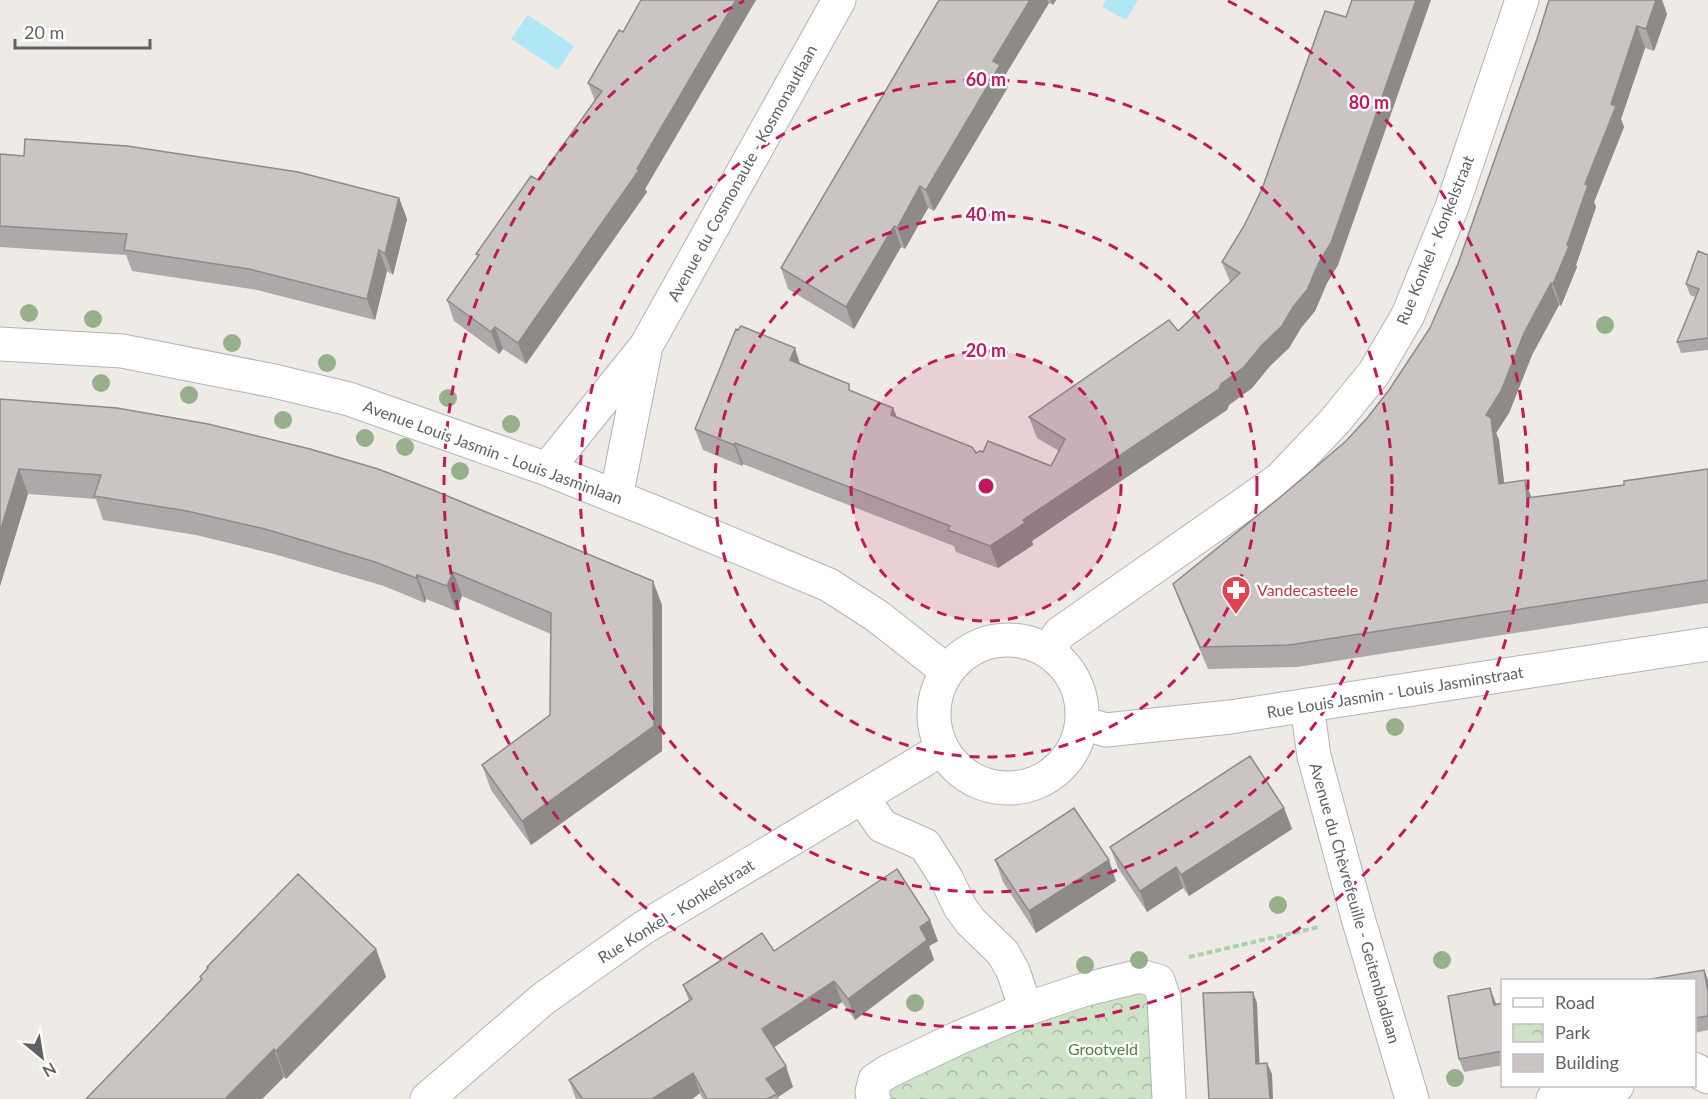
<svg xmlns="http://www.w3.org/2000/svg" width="1708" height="1099" font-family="Lato,sans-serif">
	<defs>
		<pattern id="park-crowns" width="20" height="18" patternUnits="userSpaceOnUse" patternTransform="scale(1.5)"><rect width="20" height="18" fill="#cde2c6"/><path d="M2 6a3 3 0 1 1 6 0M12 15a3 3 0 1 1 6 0" fill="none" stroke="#aabba4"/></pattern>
	</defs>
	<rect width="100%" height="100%" fill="#eeeae6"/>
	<path fill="url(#park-crowns)" d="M1142 992 1149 996 1159 1099H886L888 1085 1039 1014Z"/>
	<path fill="#afe7f5" d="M1106 0H1138L1126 20 1102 7Z
		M528 15 574 46 558 70 511 39Z"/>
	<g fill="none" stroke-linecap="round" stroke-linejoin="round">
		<g stroke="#b1b4b6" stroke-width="35">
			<path id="minor" d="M0 344 122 351 274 381 349 399 547 469 659 514 829 585 877 616 947 671
				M547 469 646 346 839 0
				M616 497 645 351
				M934 714a74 74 0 1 1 148 0a74 74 0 1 1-148 0Z
				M1047 651 1060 633 1280 479 1335 421 1374 373 1408 315 1452 207 1522 0
				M1307 705 1314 756 1358 918 1412 1099
				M1083 723 1106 730 1230 717 1708 644
				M862 797 882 826 925 845 946 878 960 907 971 922 1003 953 1013 971 1026 1009
				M1694 1069 1708 1077
				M427 1099 543 999 643 928 942 749
				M874 1099 872 1092 875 1080 889 1071 956 1039 1026 1009 1083 990 1140 976 1158 981 1164 998 1169 1099
				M1553 1099 1617 1086"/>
		</g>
		<path stroke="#a9d1aa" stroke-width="4" stroke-dasharray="6 3" stroke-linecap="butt" d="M1189 957 1319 927"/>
		<use href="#minor" stroke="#fff" stroke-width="33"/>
	</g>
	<g fill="#95b08b">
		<circle cx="29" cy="313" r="9"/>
		<circle cx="93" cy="319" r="9"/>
		<circle cx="1605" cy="325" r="9"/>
		<circle cx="232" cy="343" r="9"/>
		<circle cx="327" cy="363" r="9"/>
		<circle cx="101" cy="383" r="9"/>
		<circle cx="189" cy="395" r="9"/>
		<circle cx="448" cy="398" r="9"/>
		<circle cx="283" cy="420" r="9"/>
		<circle cx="511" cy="424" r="9"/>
		<circle cx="365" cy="438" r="9"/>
		<circle cx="405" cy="447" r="9"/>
		<circle cx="460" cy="471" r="9"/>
		<circle cx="1395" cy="727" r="9"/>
		<circle cx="1278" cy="905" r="9"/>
		<circle cx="1139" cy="960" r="9"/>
		<circle cx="1442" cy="960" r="9"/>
		<circle cx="1085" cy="965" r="9"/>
		<circle cx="915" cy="1003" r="9"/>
		<circle cx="1455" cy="1078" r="9"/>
	</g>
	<path fill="#aea9a8" d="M641 0H756L645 189 647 192 526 364 503 349 499 354 454 321 447 300 478 257 476 254 538 180 595 101 588 83 623 32Z
		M939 0H1056L1053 5 1049 3 1004 77 1008 87 934 211 928 208 905 249 901 247 854 329 788 289 781 268Z
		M1549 0H1662L1667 14 1654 51 1645 48 1621 119 1624 127 1594 202 1596 207 1576 265 1577 267 1561 306 1559 305 1532 355 1509 413 1496 433 1499 440 1504 484 1525 480 1531 498 1624 485 1708 469V603L1297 667 1208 669 1181 605 1173 584 1284 494 1346 441 1368 417 1389 390 1430 328 1458 264 1537 39Z
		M0 154 399 198 407 219 393 275 387 271 375 320 257 290 132 271 126 255 0 247Z
		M1708 255V350L1681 353 1677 342 1695 297 1690 295 1686 284Z
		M1222 262 1338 265 1327 283 1315 311 1301 328 1289 348 1270 366 1252 388 1229 405 1227 410 1070 515 1032 541 1033 545 998 568 956 552 954 546 743 464 742 466 703 450 695 429 800 365 851 391 893 408 897 417 976 453 1051 466 1059 451 1037 438 1029 417 1178 331 1230 282Z
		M0 399 662 605V751L531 845 491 790 482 765 550 715 551 634 462 596 456 611 426 599 425 603 384 586 274 554 196 535 103 520 96 499 28 494 0 586Z
		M1284 808 1292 829 1189 896 1183 888 1147 912 1118 868 1110 847Z
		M995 860 1116 881 1036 933 1003 882Z
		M938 941 929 946 934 960 855 1020 842 1002 774 1047 793 1087 778 1097 779 1099H703L700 1093 692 1099H576L569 1080 689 1001 683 985 774 951Z
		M376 949 386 977 286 1079 284 1077 262 1099H86L201 979 200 977 208 968 207 967Z
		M1704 970 1708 980V1030L1695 1033V981Z
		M1495 1001 1496 1004 1503 1003V1065L1464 1072 1459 1059Z"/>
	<path fill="#8d8a88" d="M736 0H756L645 189 647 192 526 364 518 343 637 169Z
		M1030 0H1047L1049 3 1004 77 1008 87 934 211 926 190 993 61Z
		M1051 0H1056L1053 5Z
		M1416 0H1431L1338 265 1327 283 1315 311 1301 328 1289 348 1270 366 1252 388 1229 405 1227 410 1070 515 1032 541 1033 545 998 568 990 546 1023 520 1221 384 1293 307Z
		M1656 0H1662L1667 14 1654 51 1646 29Z
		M1637 26 1645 48 1621 119 1624 127 1594 202 1596 207 1576 265 1577 267 1561 306 1553 284 1567 245 1585 184Z
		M920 186 928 208 905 249 897 228Z
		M399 198 407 219 393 275 385 254Z
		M894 226 901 247 854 329 846 307Z
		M379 250 387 271 375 320 367 299Z
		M1551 283 1559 305 1532 355 1509 413 1496 433 1499 440 1507 506 1499 484 1486 415 1524 333Z
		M495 327 503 349 499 354 491 332Z
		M795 348 802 370 790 360Z
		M893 408 901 429 891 415Z
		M735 443 743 464 742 466 734 445Z
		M19 469 28 494 0 586V532Z
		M1525 480 1533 502 1527 498Z
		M453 572 462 596 456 611 447 586Z
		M417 575 426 599 425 603 416 578Z
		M653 581 662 605V751L531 845 522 821Z
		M1284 808 1292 829 1189 896 1181 875Z
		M1109 860 1116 881 1036 933 1029 911Z
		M1176 867 1183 888 1147 912 1140 891Z
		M930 920 938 941 929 946 934 960 855 1020 848 999 920 927Z
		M376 949 386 977 286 1079 276 1051Z
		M1704 970 1708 980V992Z
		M834 981 842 1002 770 1050 762 1029Z
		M1490 988 1495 1001 1499 1018 1494 1005Z
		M1253 992 1257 1003 1260 1075 1256 1064Z
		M274 1049 284 1077 262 1099H225Z
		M1267 1063 1272 1074 1273 1099H1270Z
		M786 1066 793 1087 778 1097 766 1079Z
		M693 1073 700 1093 692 1099H652Z"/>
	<path fill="#cac5c3" stroke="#8d8a88" stroke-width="1.5" d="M641 0H736L637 169 639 170 518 343 495 327 491 332 447 300 479 255 476 254 531 176 538 180 602 91 588 83 619 30 623 32Z
		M939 0H1030L993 61 1000 65 926 190 920 186 897 228 894 226 846 307 781 268Z
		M1352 0H1416L1331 243 1319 262 1307 290 1293 307 1282 326 1262 345 1244 367 1221 384 1219 389 1023 520 1025 523 990 546 948 530 950 526 735 443 734 445 695 429 736 329 738 330 741 326 795 348 790 360 849 384V390L893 408 891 415 972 447 976 453 980 451 983 452 988 441 1051 466 1065 439 1029 417 1169 320 1178 331 1240 273 1222 262 1244 226 1262 189 1325 11 1346 17Z
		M1549 0H1656L1646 29 1637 26 1611 104 1616 106 1585 184 1588 185 1567 245 1569 246 1553 284 1551 283 1524 333 1501 391 1486 415 1491 418 1499 484 1525 480 1527 498 1624 485V481L1708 469V580L1289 645 1200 647 1173 584 1284 494 1346 441 1368 417 1389 390 1430 328 1458 264 1537 39Z
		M25 139 127 146 298 172 399 198 385 254 379 250 367 299 249 269 124 250 127 234 0 226V154L24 156Z
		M1698 251 1708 255V338L1677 342 1699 289 1686 284Z
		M0 399 117 408 208 424 310 449 378 469 433 490 653 581 654 726 522 821 482 765 550 715 551 613 453 572 447 586 417 575 416 578 375 562 265 529 187 511 94 496 101 475 19 469 0 532Z
		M1250 756 1284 808 1181 875 1176 867 1140 891 1110 847Z
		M1074 808 1109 860 1029 911 995 860Z
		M897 869 930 920 920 927 927 940 848 999 834 981 762 1029 786 1066 766 1079 777 1094 767 1099H707L693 1073 652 1099H583L569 1080 692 999 683 985 723 959 762 933 774 951Z
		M298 874 376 949 276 1051 274 1049 225 1099H86L202 979 200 977 208 968 207 967Z
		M1704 970 1708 992V1016L1695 1018V981H1639Z
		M1490 988 1494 1005 1503 1003V1051L1459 1059 1448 996Z
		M1253 992 1256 1064 1267 1063 1270 1099H1209L1203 993Z"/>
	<circle cx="986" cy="486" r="135" fill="#c2185b" fill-opacity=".12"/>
	<g fill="none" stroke="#c2185b" stroke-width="3" stroke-dasharray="10 8">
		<circle cx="986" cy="486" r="135"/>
		<circle cx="986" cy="486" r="271"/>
		<circle cx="986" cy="486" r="406"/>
		<path d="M1228 1A542 542 0 1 1 744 1"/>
	</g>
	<defs>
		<g id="pharmacy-pin" transform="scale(1.5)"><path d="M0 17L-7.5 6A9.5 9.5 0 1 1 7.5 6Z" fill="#e0444e" stroke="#fff"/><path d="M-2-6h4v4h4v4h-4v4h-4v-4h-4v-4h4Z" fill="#fff"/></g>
	</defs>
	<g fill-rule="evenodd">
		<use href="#pharmacy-pin" x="1236" y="590"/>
	</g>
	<g text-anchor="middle" stroke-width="5" stroke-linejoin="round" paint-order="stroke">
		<g font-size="16" fill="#5e6264" stroke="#fff">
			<text transform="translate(742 173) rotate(-61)" y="6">Avenue du Cosmonaute - Kosmonautlaan</text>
			<text transform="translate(1435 240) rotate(-68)" y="6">Rue Konkel - Konkelstraat</text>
			<text transform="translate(493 452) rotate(20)" y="6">Avenue Louis Jasmin - Louis Jasminlaan</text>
			<text transform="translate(1395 692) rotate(-9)" y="6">Rue Louis Jasmin - Louis Jasminstraat</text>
			<text transform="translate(1355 903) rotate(74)" y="6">Avenue du Chèvrefeuille - Geitenbladlaan</text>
			<text transform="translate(676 911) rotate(-32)" y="6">Rue Konkel - Konkelstraat</text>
		</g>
		<g font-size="16" fill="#be3a42" stroke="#fff" text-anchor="start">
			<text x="1257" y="596">Vandecasteele</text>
		</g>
		<g font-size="16" fill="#4d8140" stroke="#fff">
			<text x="1103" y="1055">Grootveld</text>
		</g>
	</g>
	<circle cx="986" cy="486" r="9" fill="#c2185b" stroke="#fff" stroke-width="3"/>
	<g font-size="18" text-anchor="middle" font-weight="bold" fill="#c2185b" stroke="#fff" stroke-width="5" stroke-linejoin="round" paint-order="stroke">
		<text x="986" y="86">60 m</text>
		<text x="1369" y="109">80 m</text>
		<text x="986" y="221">40 m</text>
		<text x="986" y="357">20 m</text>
	</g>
	<rect x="1501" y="979" width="195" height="108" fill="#ffffff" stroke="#bfc0c1" stroke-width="1.5"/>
	<rect x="1513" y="998" width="30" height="9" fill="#ffffff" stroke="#bfc0c1" stroke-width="1.5"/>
	<text x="1555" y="1009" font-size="18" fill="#5e6264">Road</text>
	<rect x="1513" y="1024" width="30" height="18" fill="url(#park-crowns)" stroke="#bfc0c1" stroke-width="1.5"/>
	<text x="1555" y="1039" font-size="18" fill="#5e6264">Park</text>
	<rect x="1513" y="1054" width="30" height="18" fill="#cac5c3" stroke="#bfc0c1" stroke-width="1.5"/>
	<text x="1555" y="1069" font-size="18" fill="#5e6264">Building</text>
	<g transform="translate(42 1057) rotate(150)" stroke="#ffffff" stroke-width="4.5" paint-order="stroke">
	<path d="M0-4.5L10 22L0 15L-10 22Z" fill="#5e6264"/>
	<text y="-9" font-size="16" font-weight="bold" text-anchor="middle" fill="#5e6264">N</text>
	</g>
	<path d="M15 39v9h135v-9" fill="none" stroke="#5e6264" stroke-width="3"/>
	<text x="24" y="39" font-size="18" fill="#5e6264" stroke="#ffffff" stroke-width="4.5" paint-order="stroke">20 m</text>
</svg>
